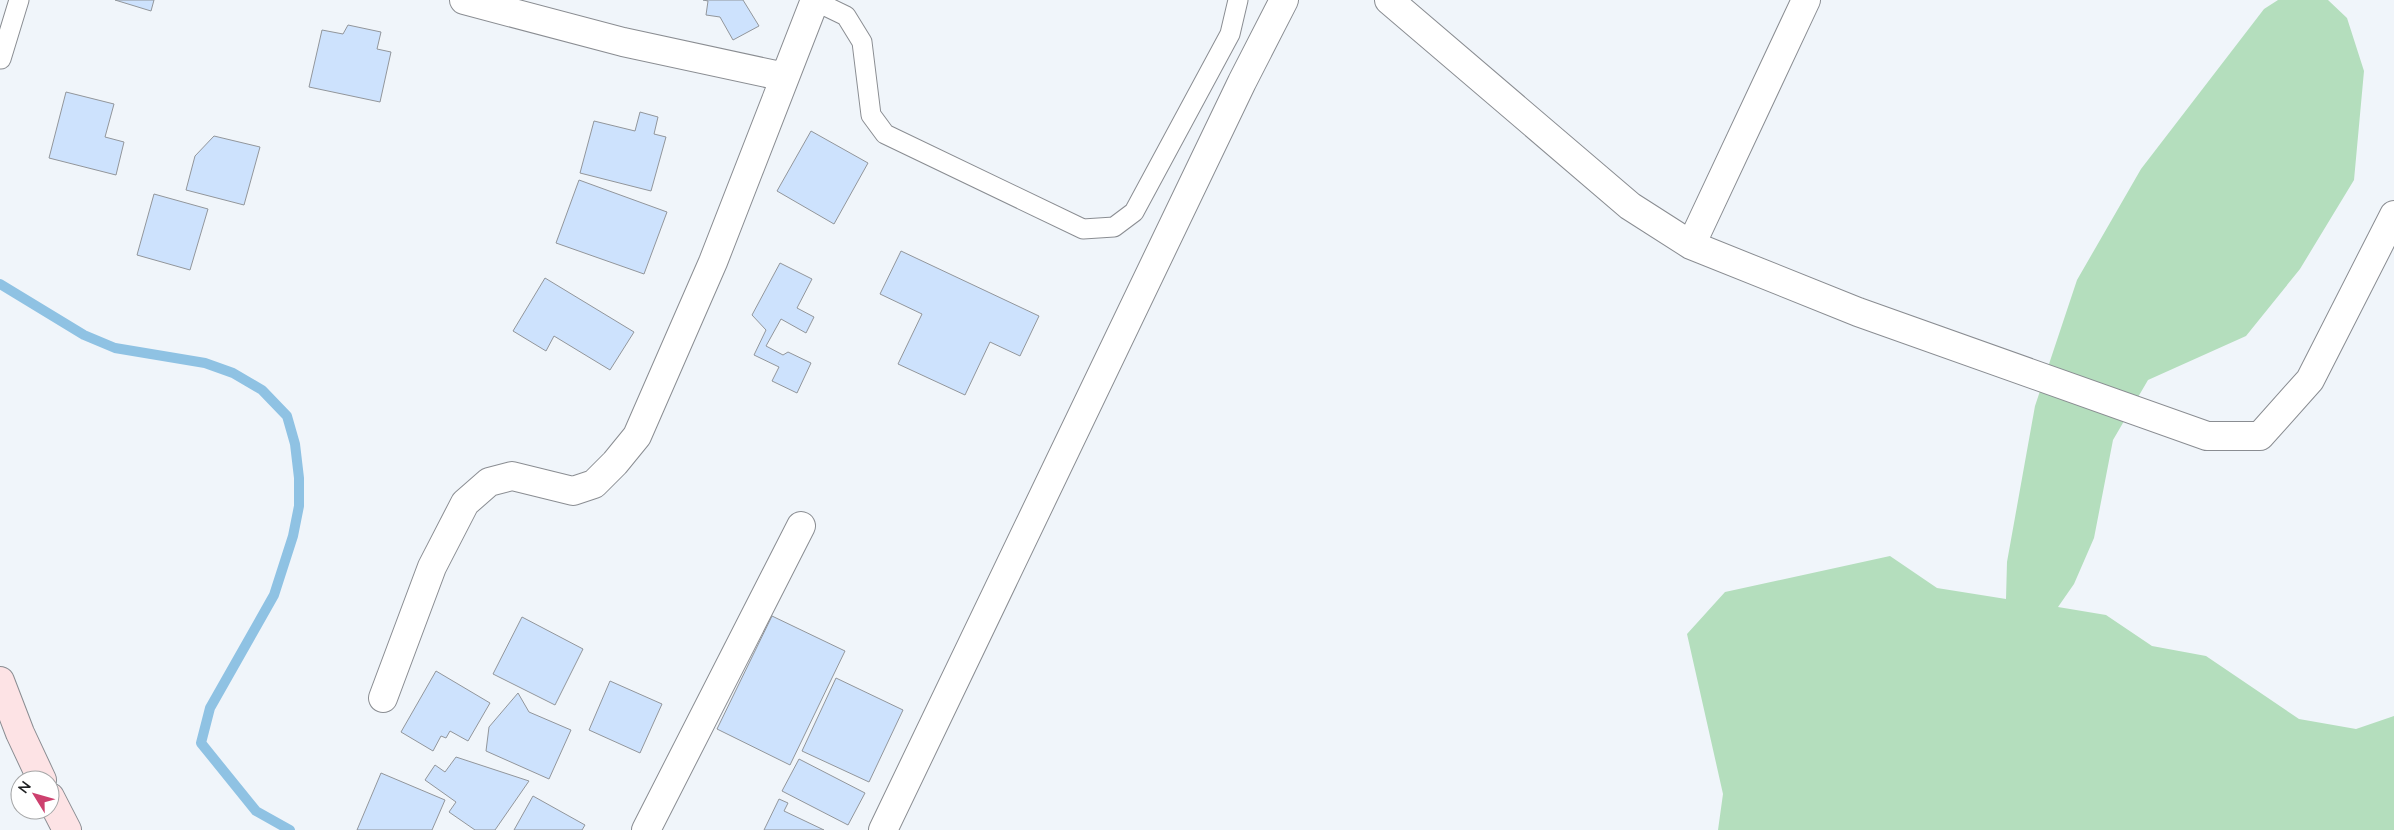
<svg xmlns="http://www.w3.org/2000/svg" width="2394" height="830" font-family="Lato,sans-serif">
	<rect width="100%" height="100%" fill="#f0f5fa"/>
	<path fill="#b4debd" d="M2278 0H2328L2347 18 2364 71 2354 180 2300 269 2246 336 2148 380 2113 440 2094 538 2074 584 2058 607 2106 615 2152 646 2206 656 2299 719 2356 729 2394 716V830H1718L1723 794 1687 634 1725 592 1890 556 1937 588 2006 599 2007 562 2035 406 2077 280 2141 169 2264 9Z"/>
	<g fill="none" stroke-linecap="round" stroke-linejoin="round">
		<path stroke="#8fc2e3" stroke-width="10" d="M0 284 84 335 115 348 205 363 233 373 262 390 287 416 295 444 299 478V506L293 536 274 595 210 708 201 743 256 811 290 830"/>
	</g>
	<path fill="#cde2fd" stroke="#92969b" d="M115 0H154L151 11Z
		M703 0H743L759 26 733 40 720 17 706 15 708 1Z
		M348 25 381 32 377 49 391 52 380 102 309 87 322 30 343 34Z
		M66 92 114 104 105 137 124 142 116 175 49 158Z
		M640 112 658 117 654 134 666 137 651 191 580 173 594 121 635 131Z
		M811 131 868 163 834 224 777 191Z
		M214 136 260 147 244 205 186 190 195 156Z
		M579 180 667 212 644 274 556 243Z
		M154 194 208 209 190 270 137 255Z
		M901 251 1039 316 1020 356 990 342 965 395 898 364 922 314 880 294Z
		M780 263 812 279 797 308 814 317 806 333 781 319 766 346 783 355 788 352 811 363 797 393 772 381 779 367 754 355 766 330 752 315Z
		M545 278 634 332 610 370 554 336 546 351 513 331Z
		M772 616 845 651 790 765 717 729Z
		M522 617 583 649 555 705 493 674Z
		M436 671 490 703 468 741 450 731 446 738 441 736 433 751 401 732Z
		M836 678 903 710 869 782 802 751Z
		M610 681 662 704 640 753 589 730Z
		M518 693 529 712 571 730 549 779 486 751 489 727Z
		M456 757 529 781 495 830H475L449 812 456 802 425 780 435 765 445 772Z
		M799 759 865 793 848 825 782 791Z
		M381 773 445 800 432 830H357Z
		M533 796 585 825 582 830H514Z
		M779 799 788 803 784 811 824 830H764Z"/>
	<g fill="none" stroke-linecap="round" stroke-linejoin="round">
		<g stroke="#8a8d92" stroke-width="21">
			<path id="lane" d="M815 1 846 16 862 42 871 115 885 134 1083 229 1114 227 1134 212 1230 34 1238 0
				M1 59 19 0"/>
		</g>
		<g stroke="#8a8d92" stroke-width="30">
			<path id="street" d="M464 0 623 42 785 77
				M1389 0 1630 206 1691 245 1858 312 2207 436H2260L2310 380 2394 215
				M1691 245 1806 0
				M383 698 432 567 465 503 489 482 512 476 573 491 594 484 615 463 637 436 713 262 815 0
				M646 830 801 526
				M883 830 1242 82 1284 0"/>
		</g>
		<g stroke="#8a8d92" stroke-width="30">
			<path id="secondary" d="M0 681 20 733 42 780
				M50 797 67 830"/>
		</g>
		<use href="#lane" stroke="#fff" stroke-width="19"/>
		<use href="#street" stroke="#fff" stroke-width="28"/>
		<use href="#secondary" stroke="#fde3e5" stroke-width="28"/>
	</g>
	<g transform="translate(35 795) rotate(307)"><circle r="24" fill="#ffffff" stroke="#a5a6a7"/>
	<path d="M0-4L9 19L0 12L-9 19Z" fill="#cd406e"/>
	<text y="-8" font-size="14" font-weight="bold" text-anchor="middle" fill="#1e2022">N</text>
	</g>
</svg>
